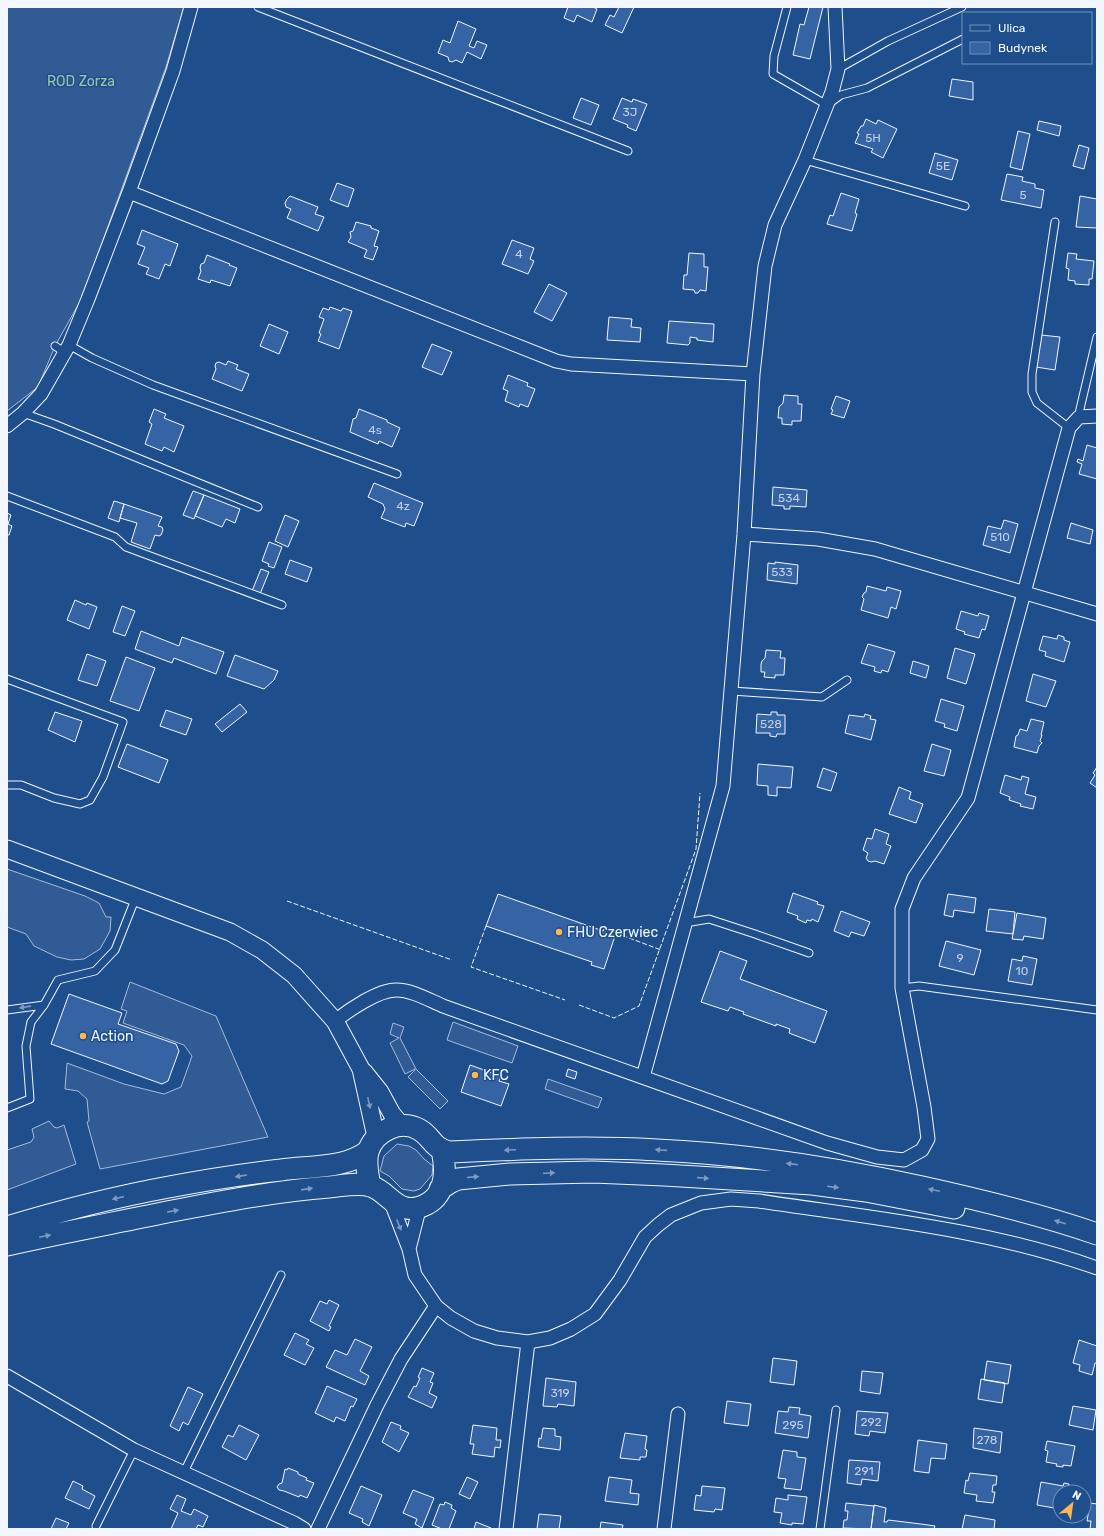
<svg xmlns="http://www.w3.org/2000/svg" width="1104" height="1536" font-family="Rubik,sans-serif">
	<rect width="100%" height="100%" fill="#1f4e8c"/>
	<path fill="#305b95" stroke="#a8bbd7" d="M7 7H184L166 67 82 298 55 346 38 387 7 411Z
		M7 869 85 896 99 903 106 917H111L110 931 100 949 84 959 71 960 57 957 34 946 26 934 7 927Z
		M130 982 216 1016 268 1137 100 1169 87 1122 89 1121 87 1099 78 1091 65 1089 67 1063 124 1084 164 1094 181 1087 192 1056 184 1045 123 1023 127 1011 121 1009Z
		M453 1022 518 1046 512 1063 447 1040Z
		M393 1023 404 1027 400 1038 416 1069 448 1101 440 1109 408 1077 415 1070V1069L405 1074 390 1043 399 1038 390 1034Z
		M548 1079 602 1098 598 1108 545 1089Z
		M49 1121 54 1127 57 1128 64 1125 76 1164 7 1190V1150L31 1142 34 1137 32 1129Z
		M397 1144 409 1146 416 1150 424 1159 433 1166 432 1175 420 1189 414 1191 402 1189 389 1176 380 1171 384 1156Z"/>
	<path fill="#3563a3" stroke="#f2f6ff" d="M568 7H593L597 9 592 22 577 15 574 22 564 18Z
		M619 7H634L622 33 605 25 610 15 614 17Z
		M809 7H823L810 59 793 55 800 24 804 25Z
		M458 21 476 29 469 46 474 48 477 41 487 45 481 59 467 52 462 63 456 60 452 62 449 61 448 57 438 53 443 40 450 43Z
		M952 79 973 82V100L949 96Z
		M581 98 599 105 591 125 573 118Z
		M622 98 632 102 633 99 647 104 636 131 627 127 628 125 613 119Z
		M866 119 876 124 878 120 897 129 883 158 871 152 873 149 855 143 859 134 857 133 861 126H863Z
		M1039 121 1061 126 1059 136 1037 130Z
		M1018 131 1030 134 1022 170 1010 167Z
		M1079 145 1089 148 1084 169 1073 166Z
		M935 153 958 160 952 180 929 173Z
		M1007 174 1023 177 1022 181 1035 184V188L1044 190 1041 208 1001 200Z
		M337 183 354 189 348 207 330 200Z
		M841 193 859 199 855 213 857 214 852 231 827 224 830 215 833 216Z
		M290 196 318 207 315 214 324 217 318 231 287 218 291 209 286 207 285 203 287 199Z
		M1080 196 1097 199V228L1076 227Z
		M356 222 371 226V228L379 231 374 246 378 247 373 260 364 257 367 250 348 242 351 237 350 232 353 231Z
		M142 230 178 244 170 266 165 264 159 279 146 274 149 268 138 264 145 247 137 244Z
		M512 240 534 248 530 259 534 261 528 274 502 264Z
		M689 253 704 254V267H708L706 291 700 290 698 293H695L694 290 683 289 684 275H687Z
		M1068 253 1077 254 1076 259 1094 261 1092 279H1089V285L1075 284V281L1068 280 1069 269 1066 268Z
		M207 255 230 264 229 265 237 268 230 286 211 280 210 283 198 279 201 271 200 268 201 264 204 263Z
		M549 284 567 293 552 321 534 312Z
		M330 307 341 311 343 308 352 311 339 349 318 341 321 334 319 333 324 319 319 317 323 308 329 310Z
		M609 317 632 319 631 327 641 328 640 342 607 340Z
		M669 321 714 324 713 342 697 340V338L690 337V343L688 345 667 343Z
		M269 324 288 332 279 354 260 346Z
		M1041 335 1060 337 1055 370 1036 367Z
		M432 344 452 352 442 375 422 367Z
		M228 361 238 365 236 369 249 374 242 391 212 379 216 369 215 366 216 363 219 362 226 365Z
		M508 375 528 383 527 386 535 389 528 407 520 404 519 407 505 401 508 391 503 389Z
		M784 395 798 396V404H802L801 421H792V425L782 424V418H778L779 407 783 403Z
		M836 396 850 401 844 418 831 414 833 410 831 409Z
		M154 409 166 414 164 418 184 426 174 452 164 447 162 451 145 444 152 424 149 422Z
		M359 409 387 420V422L400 428 392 447 379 441 378 444 350 432 353 419 356 418Z
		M1087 445 1097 448V479L1079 474 1082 464 1077 462 1078 459 1083 461Z
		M374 483 423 503 414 526 406 523 405 527 381 518 385 509 383 504 368 497Z
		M773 487 807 490 806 507 790 506V509H784V506L772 505Z
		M193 491 204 495 194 519 183 515Z
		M204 495 240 509 235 523 226 519 222 527 195 516Z
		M114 501 124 504 119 522 108 518Z
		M124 504 162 517 158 526 162 527 163 530 161 535 159 536 155 535 150 549 131 542 137 523 120 518Z
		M7 513 11 515 8 524 12 526 9 535H7Z
		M285 515 299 521 288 547 275 541Z
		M1004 520 1018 524 1010 553 983 545 988 526 1001 529Z
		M1071 523 1093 530 1090 544 1067 538Z
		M269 542 282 547 274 568 268 566 269 564 262 561Z
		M290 560 312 568 307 582 285 574Z
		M775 562 798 565 797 584 767 580 768 563 775 564Z
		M261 569 269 572 260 594 252 591Z
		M867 586 886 591 887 587 901 591 896 609 891 607 888 618 861 610 864 599 862 597 864 593 866 592Z
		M75 600 86 605 87 603 97 607 89 629 67 620Z
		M122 606 135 611 125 636 113 632Z
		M961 611 978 616 979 613 989 616 985 630 982 629 979 638 964 634 965 632 956 629Z
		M141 631 179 646 182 637 224 652 216 674 174 658 172 663 135 649Z
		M1058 635 1064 637V640L1070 642 1064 662 1045 656 1046 652 1039 650 1043 636 1057 639Z
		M868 644 895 652 888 672 882 670 881 673 874 671 875 667 861 663Z
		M955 648 975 654 966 684 947 678Z
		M766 650 781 651 780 658H785L784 675H775V678L764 677 765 672H761V664L762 661 765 658Z
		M87 654 106 661 97 686 78 680Z
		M235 655 278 671 274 680 264 689 227 676Z
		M126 657 155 668 139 711 110 701Z
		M913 661 929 666 926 678 910 673Z
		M1033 674 1056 681 1046 707 1026 701Z
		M941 699 964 706 957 731 944 727 945 724 935 721Z
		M240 704 247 712 222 732 215 724Z
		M166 710 192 719 186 735 160 726Z
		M55 712 82 721 75 742 48 730Z
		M771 712H777V715H785V734H777L776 737 770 736V733H756L757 714 771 715Z
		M865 714 871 716 870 719 876 720 871 740 845 733 849 715 864 717Z
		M1031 719 1044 722 1041 735H1042L1040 741 1042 743 1039 746 1037 753 1014 747 1016 736 1018 735 1020 729 1027 731Z
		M127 744 168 760 159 783 118 767Z
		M932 744 951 750 944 776 924 771Z
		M758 764 793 767 791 788 777 787V796L768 795V786L757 785Z
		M1097 767V788L1090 783 1095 775 1093 773Z
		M823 768 837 773 831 791 817 787Z
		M1005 775 1021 780 1022 776 1029 778 1025 794 1036 797 1033 809 1020 806 1021 804 1009 800 1010 797 1000 793Z
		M899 787 911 792 909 799 923 804 916 823 889 814Z
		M875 829 889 834 886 844 891 846 884 864 875 861 871 862 868 861 866 858 868 853 863 850 867 838 872 839Z
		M793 893 818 902 817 904 824 906 818 922 812 919 811 921 807 920 806 923 797 919 798 916 787 912Z
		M498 894 603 931 604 929 616 933 604 969 591 965 592 962 486 926Z
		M948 894 976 898 974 913 954 910 953 917 944 915Z
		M989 909 1015 912 1013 934 986 931Z
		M841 911 870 922 864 936 851 932 849 937 834 931Z
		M1017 913 1046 918 1043 939 1024 936 1023 940 1012 939Z
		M946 941 981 950 974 975 939 966Z
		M720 951 747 961 740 979 827 1011 815 1043 789 1033 790 1029 776 1024V1026L743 1014 744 1012 730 1007 728 1011 701 1002Z
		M1023 956 1037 959 1032 985 1008 981 1012 959 1022 961Z
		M69 994 122 1013 118 1024 176 1044 179 1051 168 1081 162 1084 51 1044Z
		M470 1065 501 1076 499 1081 509 1084 501 1106 461 1092Z
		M568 1069 577 1072 575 1079 566 1076Z
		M329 1300 339 1305 329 1326 331 1327 329 1331 310 1321 320 1301 327 1304Z
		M295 1333 309 1340 306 1344 314 1348 305 1365 284 1355Z
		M355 1339 372 1347 360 1371 369 1376 365 1385 326 1367 335 1350 347 1355Z
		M1079 1340 1097 1346V1363H1095L1092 1375 1079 1371 1080 1365 1073 1363Z
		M773 1358 797 1361 794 1385 770 1382Z
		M987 1361 1011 1365 1008 1384 984 1380Z
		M422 1368 434 1373 430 1382 433 1383 429 1393 437 1397 432 1408 408 1397 414 1386 416 1387 420 1378 418 1377Z
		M862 1371 883 1373 880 1394 860 1391Z
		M546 1378 576 1382 574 1406 558 1404 557 1407 543 1406Z
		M981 1379 1005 1383 1002 1403 978 1399Z
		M327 1386 357 1399 353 1407 351 1406 345 1421 336 1417 334 1422 315 1413Z
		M188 1387 203 1394 188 1425 183 1422 179 1431 170 1426Z
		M727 1401 751 1404 748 1426 724 1423Z
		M1073 1406 1096 1410 1093 1430 1069 1425Z
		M789 1407 800 1408 799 1414 811 1416 808 1438 775 1433 778 1411 788 1412Z
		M857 1411 888 1413 885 1433 870 1431 869 1436 855 1434Z
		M391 1422 401 1426 400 1429 409 1433 399 1452 382 1442Z
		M239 1425 259 1435 246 1460 222 1447 228 1435 233 1437Z
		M473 1425 497 1428 496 1440H501L500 1448 495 1447 494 1457 472 1454 474 1444H470Z
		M543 1428 555 1429V1436L561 1437 560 1450 538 1447 539 1438 541 1439Z
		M974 1428 1002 1432 1000 1453 973 1448Z
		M625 1433 647 1436 645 1449 647 1450 646 1457H640V1460L620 1458Z
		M918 1440 947 1444 945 1459 931 1458 929 1473 914 1471Z
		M1047 1441 1075 1446 1071 1466 1063 1465V1467L1056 1466 1057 1464 1046 1462 1048 1451 1045 1450Z
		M783 1450 797 1452V1457L806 1458 801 1490 784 1488 786 1479 778 1478Z
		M849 1460 880 1462 878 1481 862 1479 861 1485 847 1483Z
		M288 1468 298 1472V1474L307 1478 306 1480 314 1483 307 1498 300 1495 299 1497 284 1491 279 1490 277 1487 279 1484 282 1483 285 1469 287 1470Z
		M970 1473 997 1476 996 1485H993L992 1492H995L993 1503 976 1501 977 1495 964 1493 966 1480 968 1481Z
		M467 1477 478 1482 470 1499 459 1494Z
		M609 1477 632 1480 630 1493 639 1494 638 1505 605 1501Z
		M73 1481 83 1486 82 1489 95 1496 89 1509 65 1498Z
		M1041 1482 1063 1486 1064 1483 1069 1484 1068 1492H1060V1509L1037 1505Z
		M361 1486 382 1495 369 1526 362 1522 363 1519 349 1513Z
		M702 1486 725 1488 722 1510 715 1509 714 1512 694 1510 696 1495 701 1496Z
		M413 1490 434 1498 422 1528 415 1524 417 1519 403 1513Z
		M177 1495 186 1499 181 1511 191 1515 194 1509 208 1516 203 1527 198 1525 196 1529H171L178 1513 170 1509Z
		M788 1495 807 1497 803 1524 792 1523V1525L780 1523 782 1513 774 1512 776 1498 788 1500Z
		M445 1502 452 1505 451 1508 456 1511 449 1529H442L432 1525 440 1504 444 1505Z
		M846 1503 874 1506 871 1529 843 1528 844 1520H847L848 1511H845Z
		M1090 1503 1097 1504V1529H1090L1091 1521H1087Z
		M874 1505 886 1508 884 1522H887L888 1520 921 1524 935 1526 934 1529H871Z
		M539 1514 561 1516 559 1529H537Z
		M965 1515 995 1520 994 1529H962Z
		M56 1518 69 1523 66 1529H51Z
		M476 1522 491 1528V1529H474Z
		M601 1522 623 1525 622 1529H600Z"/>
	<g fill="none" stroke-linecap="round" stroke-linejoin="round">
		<g stroke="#f2f6ff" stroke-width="9">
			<path id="service" d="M258 7 628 151
				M787 7 774 56 773 74 827 105 841 95 867 88 963 39
				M838 69 888 41 962 7
				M805 160 965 206
				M1055 222 1032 374V392L1037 403 1069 428
				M69 345 92 358 153 385 397 474
				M55 346 64 352
				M23 413 54 424 258 507
				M1079 417 1080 409 1097 337
				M7 496 115 537 126 547 282 605
				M7 679 123 722 103 777 90 800 80 804 54 798 21 785H7
				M732 691 822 697 847 680
				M685 923 709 919 755 934 809 953
				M902 988 919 986 1097 1010
				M7 1010 44 1005
				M7 1108 30 1099 26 1046 31 1022 44 1005 58 980 95 971 115 950 136 897
				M184 1472 281 1275
				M96 1526 134 1450
				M820 1529 836 1410"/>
		</g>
		<g stroke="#f2f6ff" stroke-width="15">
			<path id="minor" d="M129 192 556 361 571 364 753 374
				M7 426 23 413 41 394 69 345 88 299 129 192 173 71 191 7
				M744 534 818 539 875 549 1097 614
				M335 1021C349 1010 378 990 396 990 412 990 429 1000 443 1006L827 1143 877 1157 904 1160 922 1150 928 1139 924 1107 902 988V909L914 878 968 798 1069 428 1079 417 1097 416
				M643 1077 723 786 744 534 753 374 765 266 775 225 805 160 832 92 838 69 835 7
				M390 1200 409 1249 415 1275 436 1306 451 1318 474 1331 497 1338 528 1342 550 1338 571 1329 595 1314 620 1280 645 1237 658 1225 671 1215 701 1203 731 1199 759 1201C872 1218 988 1229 1097 1268
				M409 1249 420 1206
				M7 1376 134 1450 294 1523 304 1529
				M318 1529 377 1405 401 1359 436 1306
				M506 1529 528 1342
				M664 1529 678 1414"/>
		</g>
		<g stroke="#f2f6ff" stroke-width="19">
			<path id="tertiary" d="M7 849 230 932 262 950 294 975 335 1021 361 1069 376 1137
				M364 1072 380 1092 392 1114 401 1125"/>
		</g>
		<g stroke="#f2f6ff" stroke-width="23">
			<path id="primary" d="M370 1186C368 1175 365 1163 368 1152 374 1131 401 1118 420 1130 433 1138 431 1147 449 1152 519 1149 588 1146 657 1150 746 1154 835 1168 922 1187 981 1200 1040 1214 1097 1234
				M440 1189 451 1182 458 1179 510 1174 593 1172 664 1175 812 1184 866 1191 954 1208
				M7 1227C60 1211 114 1197 169 1187 206 1180 244 1174 281 1170 309 1166 345 1169 368 1151
				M7 1245C60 1233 114 1223 167 1212 220 1202 275 1191 329 1187 341 1186 359 1182 371 1186 391 1193 398 1219 427 1204 447 1193 446 1168 442 1150"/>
		</g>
		<use href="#service" stroke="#1f4e8c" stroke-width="7"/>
		<use href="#minor" stroke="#1f4e8c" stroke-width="13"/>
		<use href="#tertiary" stroke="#1f4e8c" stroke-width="17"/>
		<use href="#primary" stroke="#1f4e8c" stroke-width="21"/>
		<path stroke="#f2f6ff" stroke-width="1" stroke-dasharray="5 2" stroke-linecap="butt" d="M287 901 452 960
			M486 926 471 967 565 1000
			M616 933 661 950
			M579 1005 614 1018 639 1006 696 849 700 793"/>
	</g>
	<defs><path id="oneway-solid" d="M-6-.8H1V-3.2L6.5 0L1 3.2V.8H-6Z"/></defs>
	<g fill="#7e9ac0">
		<use href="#oneway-solid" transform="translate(25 1007) rotate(172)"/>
		<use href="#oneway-solid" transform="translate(369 1103) rotate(78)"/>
		<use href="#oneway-solid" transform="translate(510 1150) rotate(178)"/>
		<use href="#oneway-solid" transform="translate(661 1150) rotate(-176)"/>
		<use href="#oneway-solid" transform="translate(792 1164) rotate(-173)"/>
		<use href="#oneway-solid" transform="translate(549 1173) rotate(-2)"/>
		<use href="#oneway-solid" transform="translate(241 1176) rotate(171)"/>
		<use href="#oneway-solid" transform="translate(473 1177) rotate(-5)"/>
		<use href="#oneway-solid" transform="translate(703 1178) rotate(4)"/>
		<use href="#oneway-solid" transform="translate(833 1187) rotate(7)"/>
		<use href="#oneway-solid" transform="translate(307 1189) rotate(-8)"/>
		<use href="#oneway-solid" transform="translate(934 1190) rotate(-168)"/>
		<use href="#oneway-solid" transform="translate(118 1198) rotate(167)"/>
		<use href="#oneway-solid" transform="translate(173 1211) rotate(-11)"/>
		<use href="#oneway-solid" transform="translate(1060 1222) rotate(-164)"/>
		<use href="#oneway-solid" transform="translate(399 1225) rotate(68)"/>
		<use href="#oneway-solid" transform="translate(45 1236) rotate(-12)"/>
	</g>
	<g fill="#ffb74d" stroke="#1f4e8c" stroke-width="1.5">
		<circle cx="559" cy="932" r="4"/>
		<circle cx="83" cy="1036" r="4"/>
		<circle cx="475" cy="1075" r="4"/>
	</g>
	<g text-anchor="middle" stroke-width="3" stroke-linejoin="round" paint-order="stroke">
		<g font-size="12" fill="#c3d1e8">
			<text x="630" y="116">3J</text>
			<text x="873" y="142">5H</text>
			<text x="943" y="170">5E</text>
			<text x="1023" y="199">5</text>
			<text x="519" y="258">4</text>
			<text x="375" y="434">4s</text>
			<text x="789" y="502">534</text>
			<text x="403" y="510">4z</text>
			<text x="1000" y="541">510</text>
			<text x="782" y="576">533</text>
			<text x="771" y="728">528</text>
			<text x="960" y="962">9</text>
			<text x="1022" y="975">10</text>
			<text x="560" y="1397">319</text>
			<text x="871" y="1426">292</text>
			<text x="793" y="1429">295</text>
			<text x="987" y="1444">278</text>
			<text x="864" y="1475">291</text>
		</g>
		<g font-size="14" fill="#97c8a6" stroke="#1f4e8c">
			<text x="81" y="86">ROD Zorza</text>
		</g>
		<g font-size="14" fill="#f2f6ff" stroke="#1f4e8c" text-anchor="start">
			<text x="567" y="937">FHU Czerwiec</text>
			<text x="91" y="1041">Action</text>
			<text x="483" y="1080">KFC</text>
		</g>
	</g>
	<rect width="1104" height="1536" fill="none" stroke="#f2f6ff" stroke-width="16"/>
	<rect x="962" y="12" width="130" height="52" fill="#1f4e8c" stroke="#7391ba"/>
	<rect x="970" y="25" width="20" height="6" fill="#1f4e8c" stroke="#7391ba"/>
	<text x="998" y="32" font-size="12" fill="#f2f6ff">Ulica</text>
	<rect x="970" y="42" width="20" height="12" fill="#3563a3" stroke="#7391ba"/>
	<text x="998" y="52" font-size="12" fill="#f2f6ff">Budynek</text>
	<g transform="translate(1072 1504) rotate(29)"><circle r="19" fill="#1f4e8c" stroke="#7391ba"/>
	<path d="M0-3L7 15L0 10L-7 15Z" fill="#ffb74d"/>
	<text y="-6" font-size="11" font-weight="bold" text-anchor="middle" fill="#f2f6ff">N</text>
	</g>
</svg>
